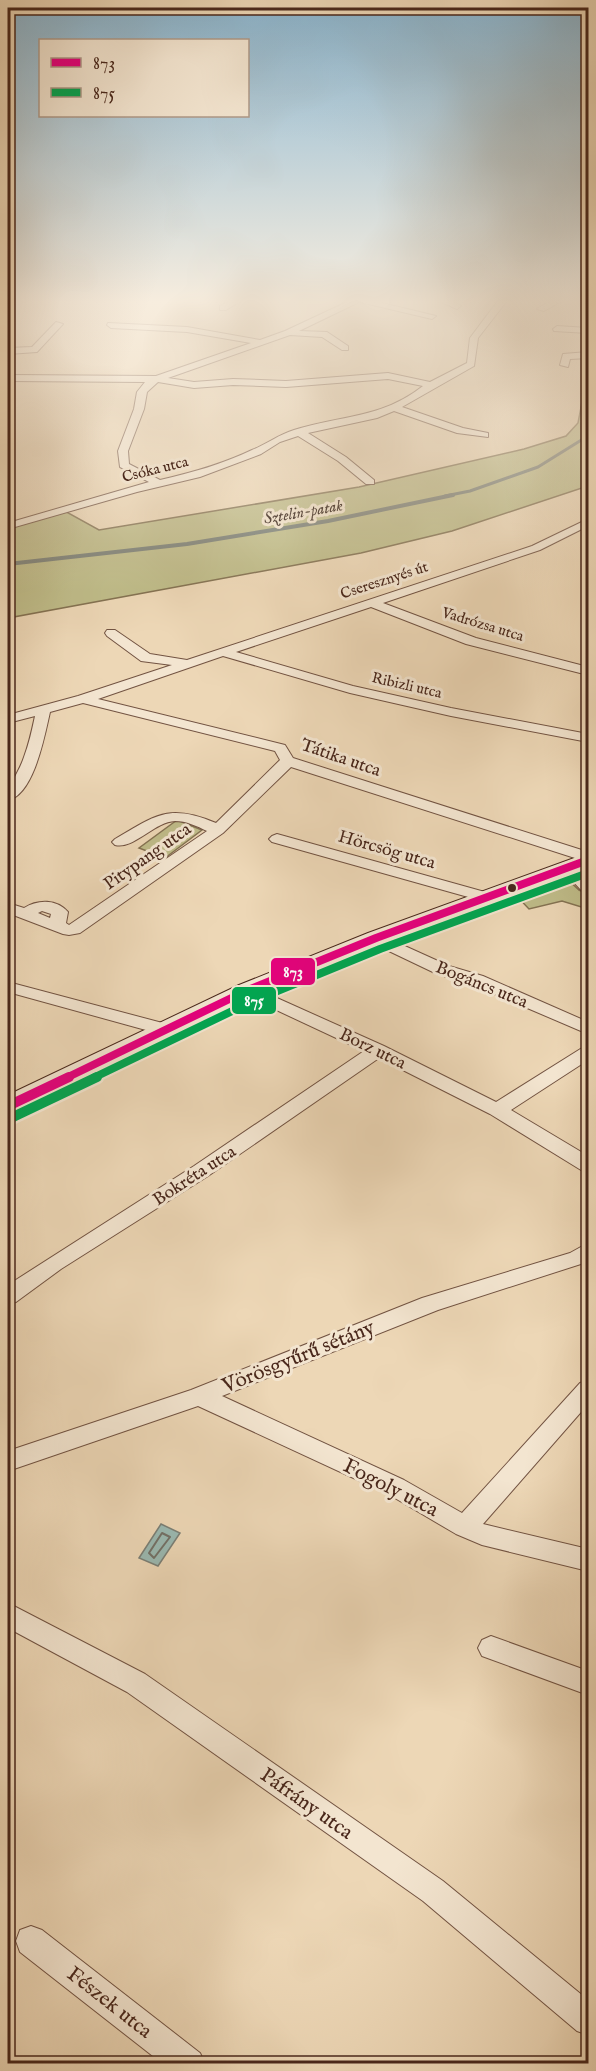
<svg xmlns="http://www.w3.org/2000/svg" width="596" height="2071" font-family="'IM FELL English',serif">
	<rect width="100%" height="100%" fill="#edd7b6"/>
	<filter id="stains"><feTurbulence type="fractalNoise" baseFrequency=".00333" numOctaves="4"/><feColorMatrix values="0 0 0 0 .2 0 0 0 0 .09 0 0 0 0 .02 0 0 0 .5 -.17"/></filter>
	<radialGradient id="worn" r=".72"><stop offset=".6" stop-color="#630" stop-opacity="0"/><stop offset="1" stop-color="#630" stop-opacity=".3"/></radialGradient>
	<path fill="#bfbc89" stroke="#847252" stroke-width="1.5" d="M588 393V486L452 531 361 553 8 618V526L63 510 99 530 359 487 524 449 566 436 578 423 582 402Z
		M177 820 202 830 165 858 139 848Z
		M562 874 579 890 588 894V909L562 901 529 909 513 892Z"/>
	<path fill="#9ab9b2" stroke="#7a7f76" stroke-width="1.5" d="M161 1524 180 1533 158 1566 139 1558Z"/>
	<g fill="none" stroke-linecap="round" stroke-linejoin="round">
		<path stroke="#727066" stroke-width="2" d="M162 1533 170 1537 154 1558 149 1553Z"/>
		<path stroke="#7a7f76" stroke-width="3" d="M445 496 470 491 538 467 583 439 588 433"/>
		<path stroke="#7a7f76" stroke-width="4" d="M8 564 187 544 328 521 453 495"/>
		<g stroke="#725342" stroke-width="2">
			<path id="street" d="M228 302H239L226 310H220V306Z
				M347 302H359L299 331 327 332 348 346V350H342L322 337 290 335 168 378 194 382 233 379 286 381 388 373 430 382 467 363 470 338 497 302H506L478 338 474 366 402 407 463 428 488 433V437L457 433 394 411 377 418 308 433 346 457 374 480V484H366L338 461 298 436 280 442 261 454 200 477 137 492 8 529V523L149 482 120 467 118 451 134 409 137 392 145 382 8 381V375L156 376 251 343 187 332 111 328 107 325 108 323 187 327 260 340 285 331ZM388 379 423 386C381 419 341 415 294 430 278 435 267 444 252 450 223 464 191 473 160 480L129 464 128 451 144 409 147 392 158 382 194 388 233 385 286 387Z
				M360 302H378L436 316 432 319Z
				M441 302H454L461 306 457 309Z
				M548 302H560L544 311 537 309Z
				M56 322 63 324 37 352 8 354V348L32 347Z
				M557 326 588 328V333L554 331 553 329Z
				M588 352V358L570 359 568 367 560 365 563 354Z
				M588 519V526L540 550 383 603 476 638 588 667V675L466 644 371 607 236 652 353 686 451 708 588 734V742L451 716 350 693 223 656 98 699 285 745 293 758 588 852 585 876 588 879V893L582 891 569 877 572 863 578 859 291 767 223 833 80 933 69 935 63 934 8 913V903L24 908C38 899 57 899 68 912L66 923 69 925 207 831C197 826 186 821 175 821 154 822 133 850 115 845L112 842 115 839C156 815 169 803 216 823L280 760 275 751 83 703 50 712C45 734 34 795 8 800 8 784 19 773 24 757 29 744 32 730 35 716L8 723V715L78 696 172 665 141 661 107 636 105 633 107 630H115L150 654 187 660 532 546ZM42 911 51 914 50 918 38 913Z
				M277 834 492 894 494 897 486 902 272 842 269 839 272 836Z
				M376 933 449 966 483 976 588 1022V1034L471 984 437 974 370 942 368 938Z
				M8 982 170 1025 173 1029 170 1033 164 1035 8 992Z
				M248 985 384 1046 496 1102 582 1048 588 1046V1060L511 1110 588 1156V1172L581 1170 490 1114 379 1058 208 1176 61 1269 16 1302 8 1304V1285L194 1166 364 1051 242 994 239 990 242 986Z
				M588 1243V1261L584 1263 438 1310 222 1396 404 1480 462 1513 580 1383 588 1380V1404L483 1524 588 1549V1571L482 1545 456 1534 388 1494 198 1406 8 1471V1451L191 1390 422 1298 570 1253Z
				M8 1603 145 1674 443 1881 588 2000V2035L577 2031 423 1901 127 1692 8 1628Z
				M491 1636 588 1671V1695L482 1656 478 1648 482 1640Z
				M31 1926 42 1930 200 2053 205 2064H163L20 1952 16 1941 20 1930Z"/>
		</g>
		<g stroke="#49271b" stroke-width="2">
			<path id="secondary" d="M588 853V867L384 943 257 995 17 1112 8 1115V1095L239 985 368 933Z"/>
		</g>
		<use href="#street" fill="#f3e5d0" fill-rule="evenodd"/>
		<use href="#secondary" fill="#f3e5d0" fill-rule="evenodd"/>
		<g stroke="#f3e5d0" stroke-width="12">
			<path id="bus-1-far1" d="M66 1078 248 990 376 938 588 860"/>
		</g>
		<g stroke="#f3e5d0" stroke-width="15">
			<path id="bus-1" d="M8 1106 69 1077"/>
		</g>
		<g stroke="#f3e5d0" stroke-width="12">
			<path id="bus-2-far1" d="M93 1078 253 1001 380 949 588 873"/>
		</g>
		<g stroke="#f3e5d0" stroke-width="15">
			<path id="bus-2" d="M13 1117 97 1077"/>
		</g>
		<use href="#bus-1-far1" stroke="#e5007d" stroke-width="8"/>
		<use href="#bus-1" stroke="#e5007d" stroke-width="10"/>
		<use href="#bus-2-far1" stroke="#00a651" stroke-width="8"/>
		<use href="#bus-2" stroke="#00a651" stroke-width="10"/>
	</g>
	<linearGradient id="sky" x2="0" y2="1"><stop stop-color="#89b6d2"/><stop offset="0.51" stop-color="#f7edde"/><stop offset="1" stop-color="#f7edde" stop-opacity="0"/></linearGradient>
	<rect width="596" height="592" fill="url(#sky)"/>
	<circle fill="#49271b" stroke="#f3e5d0" stroke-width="2" cx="512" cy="888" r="5"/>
	<g text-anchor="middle" stroke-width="6" stroke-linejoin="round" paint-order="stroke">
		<g font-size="15" fill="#49271b" stroke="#f3e5d0">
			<text transform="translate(155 469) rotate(-14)" y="5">Csóka utca</text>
			<text transform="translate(384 580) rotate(-18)" y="5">Cseresznyés út</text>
			<text transform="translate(483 624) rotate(17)" y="5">Vadrózsa utca</text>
			<text transform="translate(407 685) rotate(13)" y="5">Ribizli utca</text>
		</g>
		<g font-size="16" font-style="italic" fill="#5d4c41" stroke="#f3e5d0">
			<text transform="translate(303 511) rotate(-10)" y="6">Sztelin-patak</text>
		</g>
		<g font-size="18" fill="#49271b" stroke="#f3e5d0">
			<text transform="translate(341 757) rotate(19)" y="6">Tátika utca</text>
			<text transform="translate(387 849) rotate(16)" y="6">Hörcsög utca</text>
			<text transform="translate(147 856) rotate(-35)" y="6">Pitypang utca</text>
			<text transform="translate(482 984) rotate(22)" y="6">Bogáncs utca</text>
			<text transform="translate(373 1048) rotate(26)" y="6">Borz utca</text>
			<text transform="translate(194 1175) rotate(-33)" y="6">Bokréta utca</text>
		</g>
		<g font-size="21" fill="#49271b" stroke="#f3e5d0">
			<text transform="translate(298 1356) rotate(-22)" y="7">Vörösgyűrű sétány</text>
			<text transform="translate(391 1487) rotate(27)" y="7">Fogoly utca</text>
			<text transform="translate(307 1803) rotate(35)" y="7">Páfrány utca</text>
			<text transform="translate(110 2002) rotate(38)" y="7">Fészek utca</text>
		</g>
	</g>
	<g stroke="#f3e5d0" stroke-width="2">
		<rect x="270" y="957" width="46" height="29" rx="6" fill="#e5007d"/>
		<rect x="231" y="986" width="46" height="29" rx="6" fill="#00a651"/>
	</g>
	<g font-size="16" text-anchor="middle" font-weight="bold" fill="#fff">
		<text x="293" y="977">873</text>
		<text x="254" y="1006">875</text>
	</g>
	<rect width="596" height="2071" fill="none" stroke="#edd7b6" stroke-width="30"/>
	<rect x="9" y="9" width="578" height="2053" fill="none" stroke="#49271b" stroke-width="3"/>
	<rect x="15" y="15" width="566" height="2041" fill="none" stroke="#49271b" stroke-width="1.5"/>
	<rect x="39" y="39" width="210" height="78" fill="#f3e5d0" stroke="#af9988" stroke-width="1.5"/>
	<rect x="51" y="58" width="30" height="9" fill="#e5007d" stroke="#af9988" stroke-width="1.5"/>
	<text x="93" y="69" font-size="18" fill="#49271b">873</text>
	<rect x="51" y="88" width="30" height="9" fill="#00a651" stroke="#af9988" stroke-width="1.5"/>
	<text x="93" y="99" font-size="18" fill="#49271b">875</text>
	<rect width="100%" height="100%" filter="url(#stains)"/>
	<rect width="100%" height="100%" fill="url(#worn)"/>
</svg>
